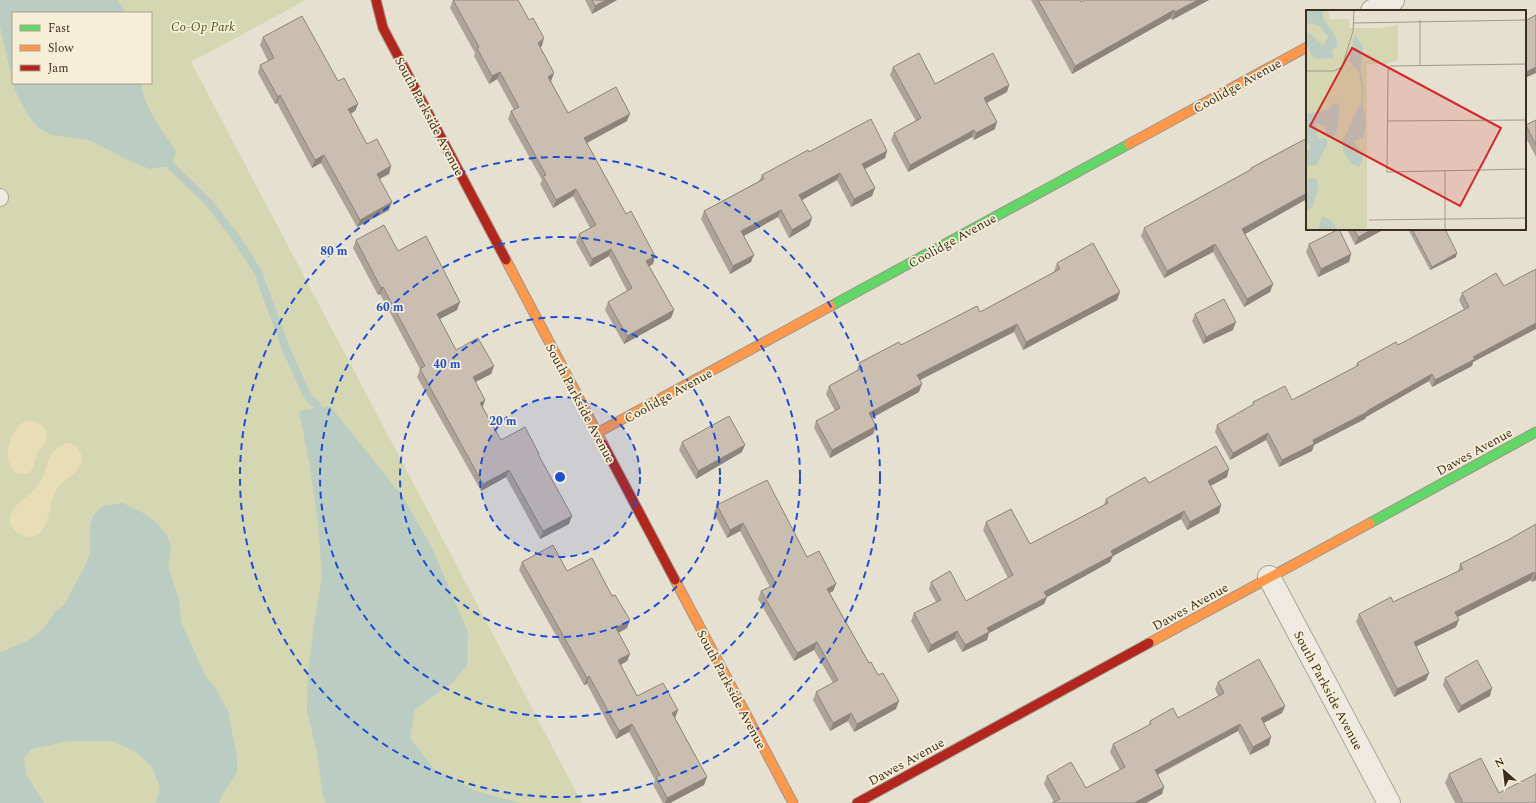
<svg xmlns="http://www.w3.org/2000/svg" width="1536" height="803" font-family="Spectral,serif">
	<rect width="100%" height="100%" fill="#e6e0d0"/>
	<path fill="#d5d6b2" fill-rule="evenodd" d="M0 0H306L191 62 582 803H0ZM13 13H151V83H13Z"/>
	<path fill="#e9ddb8" d="M31 421C44 422 51 433 44 445 42 447 40 449 38 452 34 460 35 473 25 474 22 475 18 474 16 473 1 461 9 433 22 423 25 422 28 421 31 421Z
		M66 443H71C76 446 79 449 81 454 87 472 61 478 55 492 48 506 49 546 22 535 17 533 15 531 12 527 1 510 31 496 39 484 49 469 45 451 66 443Z"/>
	<path fill="#bbccc2" d="M0 0H118L126 13H13V83H141C144 109 163 130 176 151L171 166 150 169 128 160 89 140 51 135 40 129 30 118 15 91 0 27Z
		M330 406 403 497 432 548 468 632 467 665 452 683 415 709 410 738 435 770 476 791 520 803H326L323 797 317 752 307 711 308 672 314 625 322 576 318 524 310 466 299 411Z
		M123 503 145 514 158 524 168 537 171 548 168 567 179 600 181 622 205 675 216 689 228 711 237 757V772L223 794 219 803H156L160 787 152 767 136 752 113 741H69L31 749 24 758 26 774 44 803H0V653L29 640 43 629 56 611 64 605 84 568 90 554V527L93 515 103 506Z"/>
	<g fill="none" stroke-linecap="round" stroke-linejoin="round">
		<path stroke="#bbccc2" stroke-width="8" d="M171 166 209 203 234 235 258 272 286 349 308 397 318 406"/>
		<g stroke="#aca598" stroke-width="18">
			<path id="lane" d="M0 197V198"/>
		</g>
		<g stroke="#aca598" stroke-width="24">
			<path id="street" d="M1372 11 1393 0
				M1269 577 1389 803"/>
		</g>
		<g stroke="#9c9588" stroke-width="11">
			<path id="fast" d="M831 306 1129 144
				M1370 523 1536 432"/>
		</g>
		<g stroke="#9c9588" stroke-width="11">
			<path id="slow" d="M1129 144 1307 47
				M506 260 603 444
				M597 433 831 306
				M675 580 793 803
				M1149 643 1370 523"/>
		</g>
		<g stroke="#9c9588" stroke-width="11">
			<path id="jam" d="M376 0 383 28 506 260
				M603 444 675 580
				M857 803 1149 643"/>
		</g>
		<use href="#lane" stroke="#eeeae1" stroke-width="16"/>
		<use href="#street" stroke="#eeeae1" stroke-width="22"/>
		<use href="#fast" stroke="#63d668" stroke-width="9"/>
		<use href="#slow" stroke="#ff974d" stroke-width="9"/>
		<use href="#jam" stroke="#b3261e" stroke-width="9"/>
	</g>
	<path fill="#aea398" d="M453 0 542 46 540 47 554 73 551 81 568 113 627 121 587 143 626 214 655 256 653 264 649 266 674 310 671 318 624 344 605 310 608 302 627 291 609 256 590 267 576 242 579 234 590 228 573 196 553 208 540 184 542 180 508 119 511 111 514 110 497 79 489 84 474 56 475 53 450 8Z
		M585 0H617L592 14Z
		M1031 0H1080L1081 2 1084 0H1209L1172 20 1171 18 1072 74Z
		M263 37 338 81 358 104 355 111 351 114 367 144 391 166 389 174 379 179 389 210 357 227 321 163 312 168 277 103 275 104 258 73 260 65 268 61 260 45Z
		M893 67 935 84 1009 85 1007 92 987 103 995 129 974 140 972 137 908 172 891 140 894 133 916 121 890 75Z
		M1536 120V157L1525 136 1526 125Z
		M1307 138 1245 234 1273 284 1270 292 1244 307 1213 252 1164 278 1141 236 1144 228 1250 170 1251 168Z
		M887 151 885 158 865 169 875 188 872 196 851 207 837 180 802 200 812 218 809 226 789 238 778 217 744 236 751 262 730 274 701 219 704 211 759 181 762 175 809 152Z
		M1347 229H1381V231L1355 245Z
		M1408 229H1445L1456 257 1430 270Z
		M356 240 398 251 457 310 440 319 456 350 494 366 491 374 475 382 485 400 483 407 501 440 538 455 569 524 540 539 506 477 481 491 417 377 420 369 380 294 378 295 353 248Z
		M1309 244 1351 254 1349 262 1318 277 1306 252Z
		M1057 263 1120 292 1117 300 1023 350 1014 332 920 380 919 392 872 418 876 426 873 434 830 458 814 428 816 421 835 411 826 394 829 386 857 371 859 363 901 345 980 312 1054 272V271Z
		M1496 273 1472 366 1432 387 1429 381 1366 417 1365 419 1314 445 1312 451 1279 467 1266 440 1230 460 1215 432 1217 425 1252 406 1253 402 1292 400 1356 367 1357 363 1398 345 1464 310 1459 300 1462 293Z
		M1195 314 1233 330 1203 344 1192 321Z
		M682 442 742 452 696 479 679 450Z
		M1227 477 1210 486 1221 505 1219 513 1187 530 1181 519 1113 556 1110 562 1047 597 1044 604 989 633 987 640 962 652 955 639 928 653 911 621 914 613 936 602 929 589 931 582 966 601 1008 578 983 530 986 522 1030 544 1104 505 1106 499 1149 483Z
		M717 505 807 557 836 584 833 591 830 593 869 663 896 709 854 732 848 721 830 731 813 700 816 692 833 683 814 650 794 661 758 599 761 591 770 587 740 531 727 538 714 513Z
		M1536 524V580L1532 582 1531 580 1457 617 1456 627 1416 647 1429 673 1426 680 1394 697 1356 622 1359 614 1393 602 1458 571 1460 564 1508 540Z
		M522 562 567 571 627 628 618 633 630 654 627 661 621 665 637 696 678 710 675 718 707 777 704 785 670 803H663L653 785 655 780 629 732 616 739 587 684 584 685 519 570Z
		M1445 678 1490 696 1458 713 1443 685Z
		M1218 682 1285 706 1282 713 1264 723 1269 745 1250 755 1238 731 1158 775 1164 787 1162 794 1146 803H1052L1054 802 1044 784 1047 776 1086 788 1120 770 1110 752 1113 744 1148 726 1150 721 1178 718 1218 696 1215 689Z
		M1449 774 1499 793 1536 803H1455L1445 783Z"/>
	<path fill="#8d857c" d="M606 0H617L592 14 595 6Z
		M1198 0H1209L1172 20 1175 12Z
		M1174 10 1171 18 1072 74 1075 66Z
		M544 38 542 46 535 50 538 43Z
		M1536 67V73L1525 78V80V75L1526 72Z
		M500 72 497 79 489 84 492 76Z
		M554 73 551 81 545 84 548 77Z
		M1009 85 1007 92 982 105 984 98Z
		M280 95 277 103 275 104 278 97Z
		M358 104 355 111 345 116 348 109Z
		M630 114 627 121 581 146 584 138Z
		M997 122 995 129 974 140 976 133Z
		M974 130 972 137 908 172 910 165Z
		M887 151 885 158 859 172 862 164Z
		M324 155 321 163 312 168 315 160Z
		M391 166 389 174 374 182 377 174Z
		M840 173 837 180 797 203 799 195Z
		M875 188 872 196 851 207 854 199Z
		M576 189 573 196 553 208 556 200Z
		M1307 193V199L1240 237 1242 229Z
		M392 202 389 210 357 227 360 220Z
		M781 210 778 217 738 239 741 231Z
		M812 218 809 226 789 238 792 230Z
		M1373 229H1381V231L1355 245 1358 237Z
		M1215 244 1213 252 1164 278 1167 271Z
		M611 249 609 256 590 267 592 259Z
		M1457 253 1456 257 1430 270 1432 267Z
		M1351 254 1349 262 1318 277 1321 269Z
		M754 255 751 262 730 274 733 266Z
		M655 256 653 264 644 269 646 261Z
		M1273 284 1270 292 1244 307 1247 299Z
		M383 287 380 294 378 295 381 288Z
		M1120 292 1117 300 1023 350 1026 342Z
		M460 302 457 310 434 322 437 314Z
		M674 310 671 318 624 344 627 336Z
		M1236 322 1233 330 1203 344 1206 337Z
		M1536 323V329L1473 362 1472 366 1432 387 1435 380 1473 357Z
		M1017 324 1014 332 914 383 917 375Z
		M494 366 491 374 470 385 473 377Z
		M1432 374 1429 381 1366 417 1365 419 1314 445 1312 451 1279 467 1282 460 1313 440Z
		M922 384 919 392 866 421 869 413Z
		M485 400 482 408 480 403Z
		M876 426 873 434 830 458 832 450Z
		M1268 433 1266 440 1230 460 1233 453Z
		M745 445 742 452 696 479 698 471Z
		M1229 469 1227 477 1205 489 1208 481Z
		M509 470 506 477 481 491 483 484Z
		M1221 505 1219 513 1187 530 1190 522Z
		M1184 511 1181 519 1113 556 1110 562 1047 597 1044 604 989 633 987 640 962 652 965 645 987 628 1111 551Z
		M572 516 569 524 540 539 543 531Z
		M743 523 740 531 727 538 730 530Z
		M1534 572 1531 580 1452 620 1455 612Z
		M1535 574H1536V580L1532 582Z
		M836 584 833 591 824 596 827 589Z
		M630 620 627 628 613 636 616 628Z
		M1459 620 1456 627 1411 649 1414 642Z
		M957 631 955 639 928 653 931 645Z
		M817 642 814 650 794 661 797 653Z
		M630 654 627 661 615 668 618 660Z
		M1429 673 1426 680 1394 697 1397 689Z
		M589 676 587 684 584 685 587 678Z
		M1492 688 1490 696 1458 713 1461 706Z
		M899 701 896 709 854 732 857 724Z
		M1285 706 1282 713 1258 726 1261 718Z
		M678 710 675 718 669 721 672 713Z
		M851 713 848 721 830 731 833 723Z
		M632 724 629 732 616 739 619 731Z
		M1240 724 1238 731 1152 777 1155 770Z
		M1271 737 1269 745 1250 755 1253 747Z
		M707 777 704 785 670 803H665L667 798Z
		M1164 787 1162 794 1146 803H1134Z"/>
	<path fill="#cabeb1" stroke="#8d857c" d="M453 0H518L529 20 533 18 544 38 538 43 554 73 548 77 568 113 616 87 630 114 584 138 626 214 631 211 655 256 646 261 674 310 627 336 608 302 632 288 611 249 592 259 579 234 596 225 576 189 556 200 543 176 546 175 511 111 519 107 500 72 492 76 477 48 479 47Z
		M592 0H606L595 6Z
		M1038 0H1080L1081 2 1084 0H1198L1175 12 1174 10 1075 66Z
		M1536 15V67L1526 72 1527 74 1525 75V21Z
		M302 16 338 81 344 78 358 104 348 109 367 144 377 139 391 166 377 174 392 202 360 220 324 155 315 160 280 95 278 97 260 65 274 58 263 37Z
		M919 53 935 84 993 53 1009 85 984 98 997 122 976 133 974 130 910 165 894 133 921 118 893 67Z
		M871 119 887 151 862 164 875 188 854 199 840 173 799 195 812 218 792 230 781 210 741 231 754 255 733 266 704 211 764 179 762 175 808 150 809 152Z
		M1536 120V145L1526 125Z
		M1307 138V193L1242 229 1273 284 1247 299 1215 244 1167 271 1144 228 1252 169 1251 168Z
		M384 225 398 251 426 236 460 302 437 314 456 350 478 338 494 366 473 377 485 400 480 403 501 440 525 427 539 454H538L572 516 543 531 509 470 483 484 420 369 425 366 383 287 381 288 356 240Z
		M1339 229 1351 254 1321 269 1309 244Z
		M1354 229H1373L1358 237Z
		M1412 229H1445L1457 253 1432 267Z
		M1093 243 1120 292 1026 342 1017 324 917 375 922 384 869 413 876 426 832 450 816 421 840 408 829 386 862 368 859 363 899 342 901 345 977 306 980 312 1060 269 1057 263Z
		M1536 269V323L1473 357 1475 359 1435 380 1432 374 1367 411V412L1313 440 1314 444 1282 460 1268 433 1233 453 1217 425 1254 404 1253 402 1285 386 1292 400 1359 365 1357 363 1396 342 1398 345 1469 307 1462 293 1496 273 1504 286Z
		M1224 299 1236 322 1206 337 1195 314Z
		M729 416 745 445 698 471 682 442Z
		M1216 446 1229 469 1208 481 1221 505 1190 522 1184 511 1111 551 1113 555 1044 592 1047 597 987 628 989 632 965 645 957 631 931 645 914 613 941 600 931 582 950 571 966 601 1013 575 986 522 1011 509 1030 544 1108 503 1106 499 1145 477 1149 483Z
		M767 480 807 557 819 551 836 584 827 589 869 663 871 662 878 675 883 673 899 701 857 724 851 713 833 723 816 692 838 680 817 642 797 653 761 591 776 584 743 523 730 530 717 505Z
		M1536 524V574H1535L1534 572 1455 612 1459 620 1414 642 1429 673 1397 689 1359 614 1391 597 1393 602 1463 569 1460 564 1508 540Z
		M553 545 567 571 592 558 612 596 615 595 630 620 616 628 630 654 618 660 637 696 663 683 678 710 672 713 707 777 667 798 656 777 660 775 632 724 619 731 589 676 587 678 522 562Z
		M1259 659 1285 706 1261 718 1271 737 1253 747 1240 724 1155 770 1164 787 1134 803H1052L1060 799 1047 776 1071 762 1086 788 1125 767 1113 744 1151 724 1150 721 1173 708 1178 718 1224 693 1218 682Z
		M1477 660 1492 688 1461 706 1445 678Z
		M1481 758 1499 793 1536 774V803H1463L1449 774Z"/>
	<circle cx="560" cy="477" r="80" fill="#1d4ed8" fill-opacity=".12"/>
	<g fill="none" stroke="#1d4ed8" stroke-width="2" stroke-dasharray="7 5">
		<circle cx="560" cy="477" r="80"/>
		<circle cx="560" cy="477" r="160"/>
		<circle cx="560" cy="477" r="240"/>
		<circle cx="560" cy="477" r="320"/>
	</g>
	<g text-anchor="middle" stroke-width="3.5" stroke-linejoin="round" paint-order="stroke">
		<g font-size="13" font-style="italic" fill="#4b5826" stroke="#f7eed7">
			<text x="203" y="31">Co-Op Park</text>
		</g>
		<g font-size="13" fill="#3c2e1f" stroke="#f7eed7">
			<text transform="translate(1237 85) rotate(-29)" y="5">Coolidge Avenue</text>
			<text transform="translate(430 116) rotate(62)" y="5">South Parkside Avenue</text>
			<text transform="translate(952 240) rotate(-29)" y="5">Coolidge Avenue</text>
			<text transform="translate(668 395) rotate(-29)" y="5">Coolidge Avenue</text>
			<text transform="translate(581 403) rotate(62)" y="5">South Parkside Avenue</text>
			<text transform="translate(1474 451) rotate(-29)" y="5">Dawes Avenue</text>
			<text transform="translate(1190 606) rotate(-29)" y="5">Dawes Avenue</text>
			<text transform="translate(732 689) rotate(62)" y="5">South Parkside Avenue</text>
			<text transform="translate(1329 690) rotate(62)" y="5">South Parkside Avenue</text>
			<text transform="translate(906 761) rotate(-29)" y="5">Dawes Avenue</text>
		</g>
	</g>
	<g transform="translate(1306 10)">
		<rect width="220" height="220" fill="#e6e0d0"/>
		<path d="M0 0H23V9H43V18H75L92 15V50L81 54H61V220H0Z" fill="#d5d6b2"/>
		<path d="M2 0H17V8L31 29V36L26 41 28 48 11 49 5 45 0 34V21L17 35 22 27 13 15 0 13ZM50 25 57 38 54 63 43 51 48 26ZM28 93H32L34 99 30 124 25 128 20 127 19 116 9 113 12 129 19 128 22 132 11 155 2 156 0 143 5 137 0 132V104L21 100ZM54 94 57 95 60 114 57 127 48 131 57 148 53 157 46 154 37 141 36 132ZM6 167 11 170 12 179 6 198 0 201 2 170ZM16 206 26 211 31 220H12Z" fill="#bbccc2"/>
		<path fill="none" stroke="#bbccc2" stroke-width="2" d="M54 63 57 78 56 94"/>
		<path fill="none" stroke="#a29989" stroke-width="1" d="M114 10V55M48 13 220 10M220 54 84 56 82 61 81 162 220 159M0 61H28L36 57 47 21 48 0M81 111 220 110M63 210 220 208M139 220V160"/>
		<path fill="#d62828" fill-opacity="0.15" stroke="#d62828" stroke-width="2" d="M46 38 195 118 154 196 4 116Z"/>
		<rect width="220" height="220" fill="none" stroke="#3c2e1f" stroke-width="2"/>
	</g>
	<circle cx="560" cy="477" r="6" fill="#1d4ed8" stroke="#f7eed7" stroke-width="2"/>
	<g font-size="12" text-anchor="middle" font-weight="bold" fill="#1d4ed8" stroke="#f7eed7" stroke-width="3.5" stroke-linejoin="round" paint-order="stroke">
		<text x="334" y="255">80 m</text>
		<text x="390" y="311">60 m</text>
		<text x="447" y="368">40 m</text>
		<text x="503" y="425">20 m</text>
	</g>
	<rect x="12" y="12" width="140" height="72" fill="#f7eed7" stroke="#aca18d"/>
	<rect x="20" y="25" width="20" height="6" fill="#63d668" stroke="#aca18d"/>
	<text x="48" y="32" font-size="12" fill="#3c2e1f">Fast</text>
	<rect x="20" y="45" width="20" height="6" fill="#ff974d" stroke="#aca18d"/>
	<text x="48" y="52" font-size="12" fill="#3c2e1f">Slow</text>
	<rect x="20" y="65" width="20" height="6" fill="#b3261e" stroke="#aca18d"/>
	<text x="48" y="72" font-size="12" fill="#3c2e1f">Jam</text>
	<g transform="translate(1504 771) rotate(332)" stroke="#f7eed7" stroke-width="3" paint-order="stroke">
	<path d="M0-3L7 15L0 10L-7 15Z" fill="#3c2e1f"/>
	<text y="-6" font-size="11" font-weight="bold" text-anchor="middle" fill="#3c2e1f">N</text>
	</g>
</svg>
